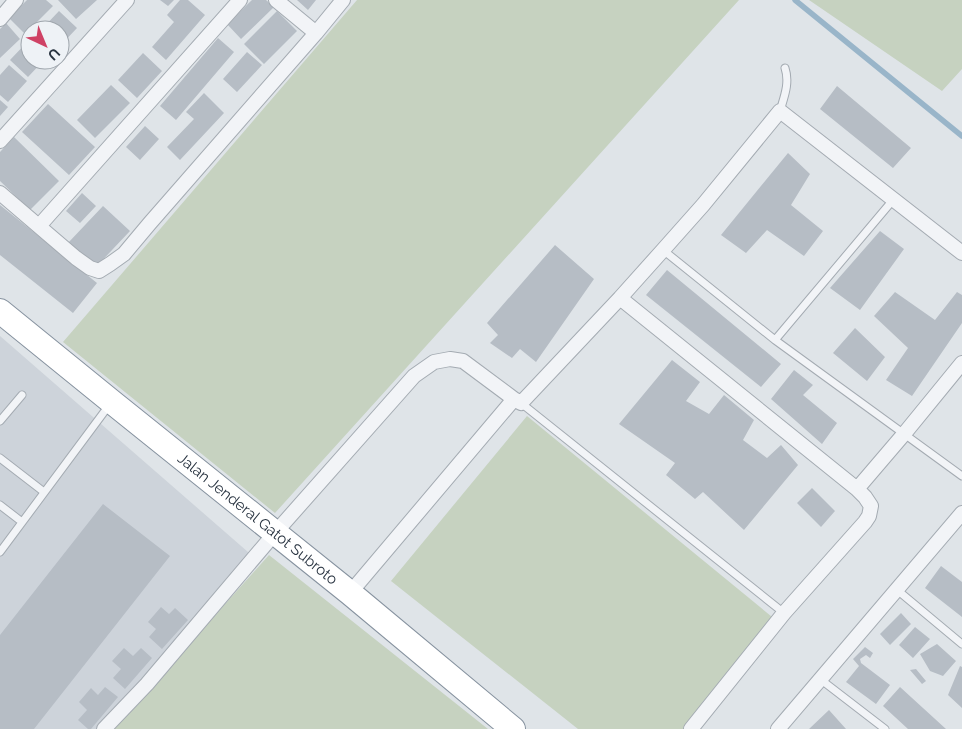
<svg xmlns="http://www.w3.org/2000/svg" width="962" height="729" font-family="Raleway,sans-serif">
	<rect width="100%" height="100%" fill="#dfe4e8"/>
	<path fill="#cdd3da" d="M0 336 256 559 99 729H0Z"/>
	<path fill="#c6d2c0" d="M357 0H739L275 513 63 342Z
		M809 0H962V69L942 91Z
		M527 416 777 621 686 729H578L391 581Z
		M269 555 488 729H113Z"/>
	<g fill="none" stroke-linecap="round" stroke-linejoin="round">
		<path stroke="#99b5c9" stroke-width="5.5" d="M795 0 962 136"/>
	</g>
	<path fill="#b6bdc5" d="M27 0H46L53 6 25 34 9 18Z
		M58 0H97L76 19Z
		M160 0H174L168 6Z
		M180 0H188L205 15 166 60 152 47 174 22 167 15Z
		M252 0H266L274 7 241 39 227 24Z
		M297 0H316L308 10Z
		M59 11 77 28 60 46V30H41Z
		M277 11 297 31 264 64 244 44Z
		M6 23 20 39 0 58V29Z
		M218 38 234 52 176 120 160 106Z
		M30 39V60H44L28 77 10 60Z
		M247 52 262 65 237 92 223 79Z
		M143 53 162 71 137 98 118 80Z
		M9 65 27 81 8 102 0 95V75Z
		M111 85 130 103 95 138 77 120Z
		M837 86 911 148 893 168 820 109Z
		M204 93 224 113 180 160 167 147 194 119 186 112Z
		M0 100 8 107 0 116Z
		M48 104 95 147 69 175 22 132Z
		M145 126 159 139 140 160 126 147Z
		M14 137 59 181 30 210 0 181V152Z
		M788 153 810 174 791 205 823 231 804 256 767 230 746 253 721 235Z
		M82 193 96 206 80 223 66 211Z
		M0 205 97 283 73 313 0 255Z
		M103 206 130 231 95 268 68 243Z
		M880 231 904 249 860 310 830 288Z
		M555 245 594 279 536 362 520 349 512 358 490 343 498 335 487 323Z
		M667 270 781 364 761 387 646 295Z
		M895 292 935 320 957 292 962 295V323L912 396 886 380 908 348 874 316Z
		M855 328 885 357 867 381 833 353Z
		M672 360 700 382 686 401 709 414 724 395 754 420 743 440 767 458 781 445 798 465 744 530 703 492 695 499 666 475 675 463 619 424Z
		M794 370 813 385 803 395 837 423 822 444 771 399Z
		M812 488 835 511 821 527 797 503Z
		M103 504 170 556 34 729H0V635Z
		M941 566 962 582V617L925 588Z
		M161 607 169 614 175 608 188 620 162 649 149 637 156 629 148 622Z
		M901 613 911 624 890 645 880 634Z
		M915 627 930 639 913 658 899 645Z
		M937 644 956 661 943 676 930 671 920 654Z
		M865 647 873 653 870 658 866 655 860 659 861 663 890 685 876 704 846 682 859 666 853 659Z
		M124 648 133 656 141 648 152 658 125 689 113 678 121 669 112 661Z
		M960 666 962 667V708L948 695Z
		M916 669 926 681 922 684 910 670Z
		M105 687 118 697 91 729H88L78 720 87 710 79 702 91 688 98 695Z
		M900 687 946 729H908L883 706Z
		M829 710 846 729H809Z"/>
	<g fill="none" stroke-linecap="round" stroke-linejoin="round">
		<g stroke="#a4abb2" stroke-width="9">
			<path id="service" d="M780 111C784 97 790 83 785 68
				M893 200 775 340 962 476
				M663 250 775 340
				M521 403 784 613
				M0 421 22 395
				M0 458 44 492
				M0 505 22 522
				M0 552 110 404
				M896 589 962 644
				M820 679 885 729"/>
		</g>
		<g stroke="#a4abb2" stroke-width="16">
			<path id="minor" d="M0 19 16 0
				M316 33 343 0
				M0 141 127 0
				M0 193 76 258 90 268 99 271 110 264 124 254 150 223 316 33 276 0
				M39 226 240 0
				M620 298 857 489
				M350 593 514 399 521 403 620 298 663 250 703 205 780 111 962 253
				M104 729 147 684 275 533 414 376 434 362 450 359 463 361 514 399
				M691 729 784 613 865 522 869 516 871 506 865 497 857 489 904 434 962 363
				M778 729 962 513"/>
		</g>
		<g stroke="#86929f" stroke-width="26">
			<g id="trunk">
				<path id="s1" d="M0 311 112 402 350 593 513 729"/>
			</g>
		</g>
		<use href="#service" stroke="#f2f4f7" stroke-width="7"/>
		<use href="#minor" stroke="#f2f4f7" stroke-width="14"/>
		<use href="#trunk" stroke="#fff" stroke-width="24"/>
	</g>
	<g text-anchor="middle" stroke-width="5" stroke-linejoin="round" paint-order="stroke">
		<g font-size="15" fill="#283340" stroke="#eef2f6">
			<text dy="5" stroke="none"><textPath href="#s1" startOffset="331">Jalan Jenderal Gatot Subroto</textPath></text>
		</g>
	</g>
	<g transform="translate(45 45) rotate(136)"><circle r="24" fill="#eef2f6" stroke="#9fa6ad"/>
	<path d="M0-4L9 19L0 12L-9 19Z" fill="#cf4265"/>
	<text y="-8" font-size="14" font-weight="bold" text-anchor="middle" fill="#283340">U</text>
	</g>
</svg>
